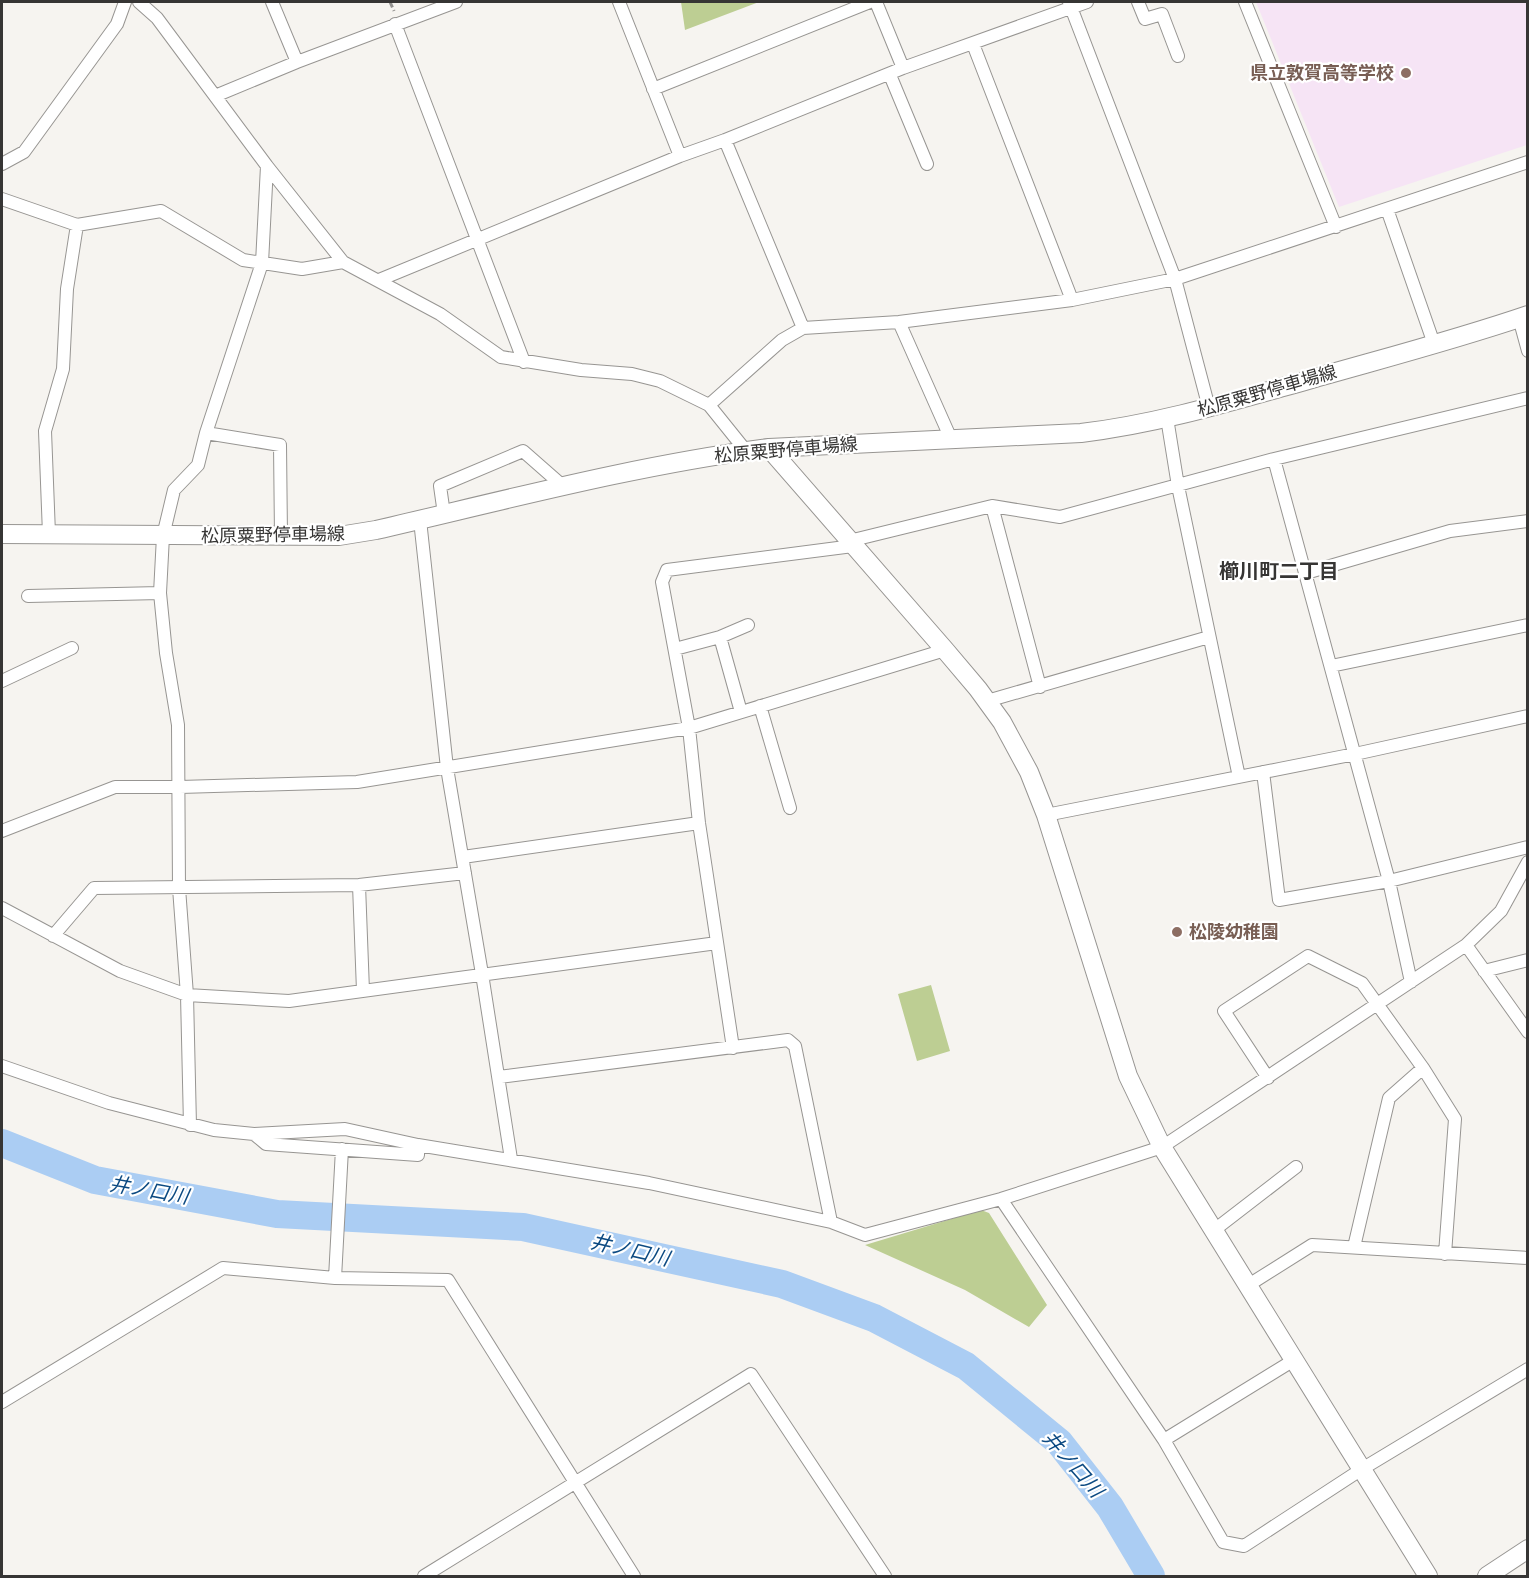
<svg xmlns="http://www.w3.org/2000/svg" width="1529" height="1578" font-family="Poppins,'Noto Sans JP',sans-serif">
	<rect width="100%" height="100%" fill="#f6f4f0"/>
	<path fill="#f6e4f5" d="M1256 2H1527V145L1339 207Z"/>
	<path fill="#bdce93" d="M681 2H759L685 30Z
		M931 985 950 1051 917 1061 898 994Z
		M981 1210 989 1213 1047 1305 1029 1327 965 1290 865 1245Z"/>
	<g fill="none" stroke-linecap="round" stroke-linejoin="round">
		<path stroke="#abcdf3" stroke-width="28" d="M2 1143 95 1180 277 1214 523 1227 782 1284 874 1318 966 1366 1059 1442 1110 1507 1151 1576"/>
		<g stroke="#979592" stroke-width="14">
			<path id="street" d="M139 2 157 18 267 166 343 262 440 314 501 357 581 370 632 374 660 381 709 405 746 451
				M272 2 297 62
				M619 2 680 156
				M876 2 903 68
				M1069 2 1175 279 1209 408
				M1138 2 1145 19 1162 14 1178 56
				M1245 2 1336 227
				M395 24 524 362
				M973 44 1072 300
				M890 75 927 164
				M653 89 870 2
				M215 96 297 62 456 2
				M725 140 803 328
				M2 164 24 152 117 24 125 2
				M2 199 77 225 161 211 243 260 302 269 343 262
				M1387 209 1434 344
				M379 280 680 156 725 140 903 68 1087 2
				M1519 318 1528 351
				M899 322 951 439
				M709 405 782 340 803 328 899 322 1072 300 1175 279 1528 162
				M1167 418 1178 486 1239 777
				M206 433 280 445 281 536
				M1274 459 1389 881 1411 982
				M992 506 1040 687
				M444 514 440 486 523 451 564 487
				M420 520 447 768 482 974 511 1159
				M49 534 45 431 63 369 67 289 77 225
				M849 541 992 506 1060 517 1274 459 1528 398
				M1306 573 1450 531 1528 521
				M28 596 160 593
				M720 637 741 712
				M675 649 720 637 748 625
				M1331 666 1528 625
				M2 681 72 648
				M987 701 1209 637
				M760 706 790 808
				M1263 772 1279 900 1389 881 1528 847
				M1046 815 1355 754 1528 716
				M2 831 115 787H180L357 782 689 728 945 650
				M463 857 699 823
				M359 885 363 991
				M2 908 120 971 187 995 289 1001 717 943
				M53 936 94 888 359 885 465 873
				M1466 945 1528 1032
				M1484 971 1528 960
				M733 1048 699 823 689 728 662 582 667 570 853 546
				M2 1066 109 1103 214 1130 254 1134 345 1129 418 1145 649 1183 831 1222 865 1235 1001 1199 1162 1147 1466 945 1501 911 1528 862
				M499 1077 788 1040 795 1046 831 1222
				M1268 1078 1224 1011 1308 956 1362 983 1423 1068 1455 1119 1445 1254
				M190 1125 187 995 179 888 178 725 166 653 160 593 163 536 174 490 198 465 206 433 262 263 267 166
				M254 1134 266 1144 418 1155V1145
				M1001 1199 1164 1440 1223 1542 1244 1546 1362 1469 1528 1369
				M1213 1231 1296 1167
				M1354 1247 1389 1098 1423 1068
				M335 1278 342 1149
				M1247 1286 1312 1245 1528 1258
				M2 1402 223 1268 335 1278 448 1280 634 1576
				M1164 1440 1294 1360
				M424 1576 751 1374 885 1576"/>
		</g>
		<g stroke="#979592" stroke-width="20">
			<path id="secondary" d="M769 448 945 650 978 689 1002 722 1029 772 1046 815 1128 1076 1162 1147 1428 1576
				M2 534 339 536 376 530C506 500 637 465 769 448L1081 433C1158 424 1233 401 1308 380 1381 359 1455 340 1528 315
				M1487 1576 1528 1549"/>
		</g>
		<path stroke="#92918f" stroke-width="3" stroke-dasharray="6 3" stroke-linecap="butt" d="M390 2 394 11"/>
		<use href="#street" stroke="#fff" stroke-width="12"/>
		<use href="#secondary" stroke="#fff" stroke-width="18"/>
	</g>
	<g fill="#8d6e63" stroke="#fff" stroke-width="2">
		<circle cx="1406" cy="73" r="6"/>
		<circle cx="1177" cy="932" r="6"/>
	</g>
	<g text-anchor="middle" stroke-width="4.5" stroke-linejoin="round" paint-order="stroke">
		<g font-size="18" font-weight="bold" fill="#785e54" stroke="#fff" text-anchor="end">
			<text x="1394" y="79">県立敦賀高等学校</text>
			<text x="1189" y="938" text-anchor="start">松陵幼稚園</text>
		</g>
		<g font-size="18" fill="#363534" stroke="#fff">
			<text transform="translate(1267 391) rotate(-16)" y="6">松原粟野停車場線</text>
			<text transform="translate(786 450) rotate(-5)" y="6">松原粟野停車場線</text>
			<text transform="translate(273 535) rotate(-1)" y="6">松原粟野停車場線</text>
		</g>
		<g font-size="20" font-weight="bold" fill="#363534" stroke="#fff">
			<text x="1279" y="578">櫛川町二丁目</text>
		</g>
		<g font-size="20" font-style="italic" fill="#0c4a82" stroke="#fff">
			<text transform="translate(149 1190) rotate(10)" y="7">井ノ口川</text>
			<text transform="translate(630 1250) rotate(13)" y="7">井ノ口川</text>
			<text transform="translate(1073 1464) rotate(49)" y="7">井ノ口川</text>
		</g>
	</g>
	<rect width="1529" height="1578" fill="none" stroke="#363534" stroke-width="6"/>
</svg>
